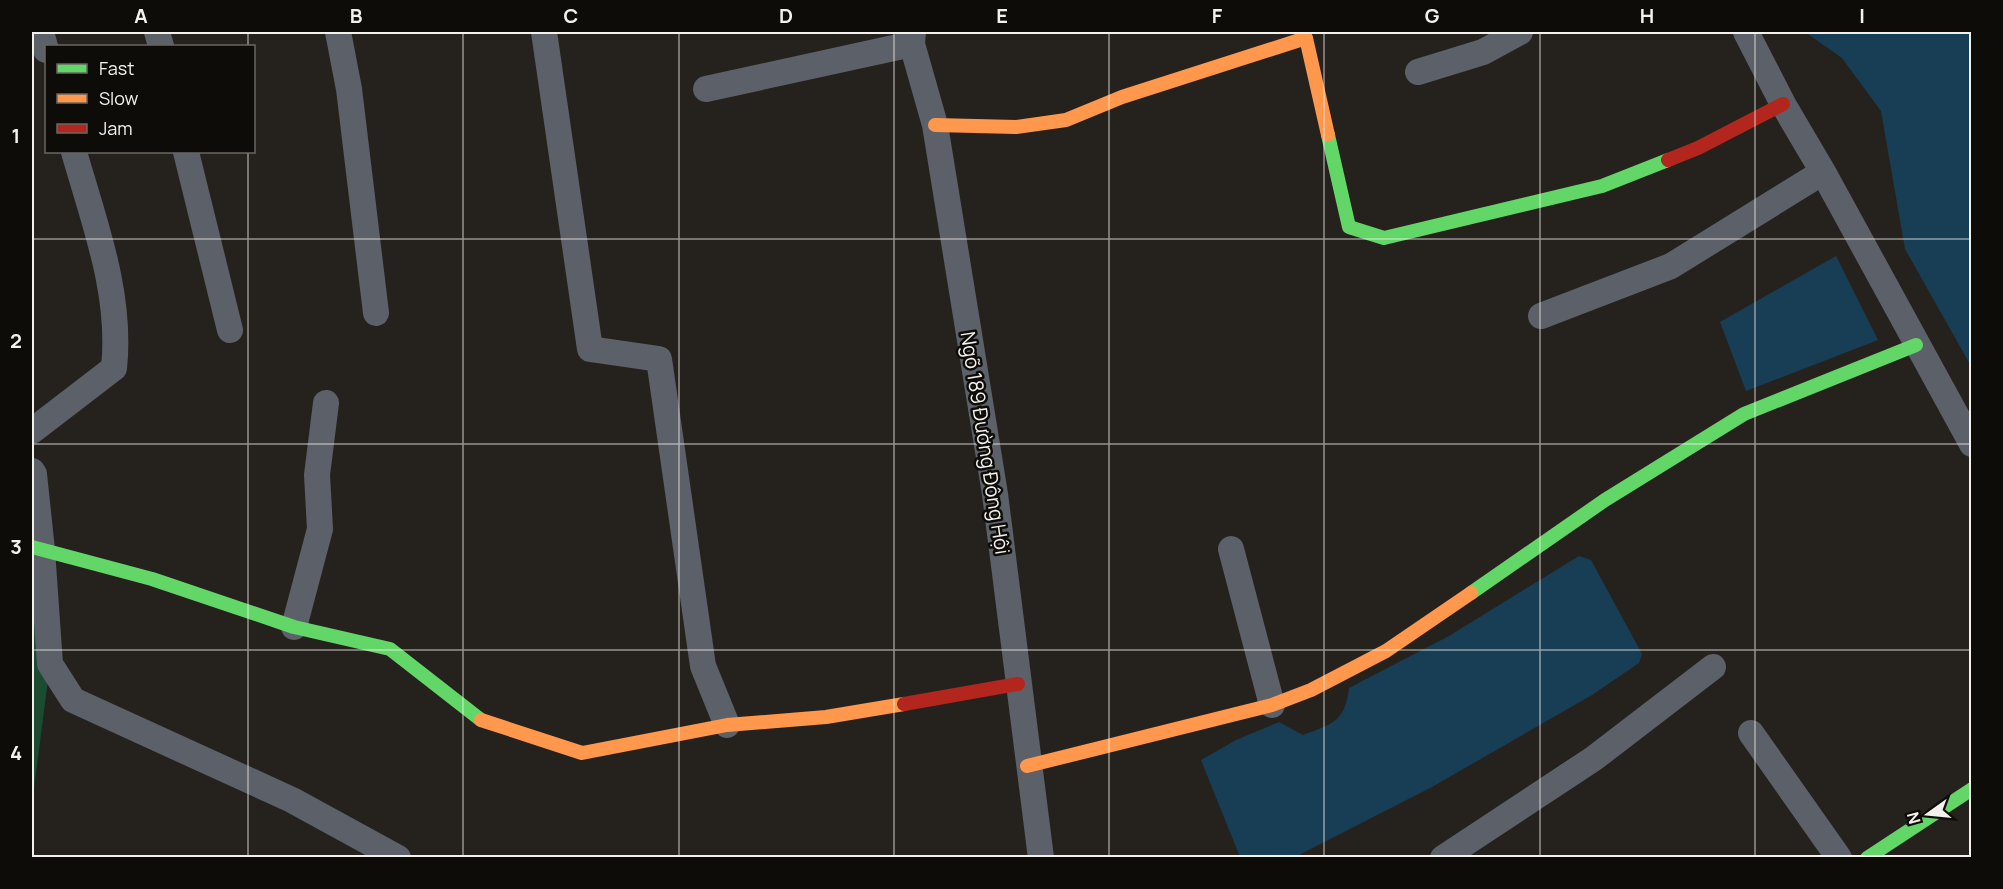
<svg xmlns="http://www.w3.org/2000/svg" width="2003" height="889" font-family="Manrope,sans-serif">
	<rect width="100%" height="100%" fill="#25221e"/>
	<path fill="#1b4c31" d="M32 554 50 664 32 804Z"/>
	<path fill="#173e55" d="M1805 32H1971V366L1905 249 1881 111 1842 58Z
		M1836 256 1878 340 1746 391 1720 322Z
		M1579 556 1591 560 1642 654 1639 663 1592 695 1432 787 1295 857H1240L1201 760 1236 740 1279 722 1303 735C1332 724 1345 722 1349 688L1449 636Z"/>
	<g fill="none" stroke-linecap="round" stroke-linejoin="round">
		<path stroke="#5c6068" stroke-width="26" d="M41 32 46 50
			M157 32 161 46
			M338 32 349 89 376 313
			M544 32 590 349 659 359 703 666 727 725
			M913 32 912 44 935 125 995 494 1041 858
			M1746 32 1783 104 1823 172 1972 444
			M1418 72 1483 52 1520 32
			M706 89 912 44
			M186 152 230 330
			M1541 316 1671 266 1823 172
			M32 431 114 368C122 294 94 222 74 152
			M32 471 34 474 42 550 50 664 73 700 292 800 398 858
			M1231 549 1272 705
			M294 627 320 529 317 475 326 403
			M1751 733 1839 858
			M1443 858 1593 759 1713 667"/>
		<path stroke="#63d668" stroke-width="14" d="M1328 135 1349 227 1384 238 1602 186 1668 160
			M32 547 152 579 294 627 390 649 481 720
			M1471 593 1605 500 1744 414 1916 345
			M1867 858 1972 789"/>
		<path stroke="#ff974d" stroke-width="14" d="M935 125 1016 127 1066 120 1122 97 1306 38 1328 135
			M481 720 582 753 727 725 826 717 904 704
			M1027 766 1272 705 1311 690 1386 651 1471 593"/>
		<path stroke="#b3261e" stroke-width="14" d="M1668 160 1698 148 1783 104
			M904 704 1018 684"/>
	</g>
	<path fill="none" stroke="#f4f0eb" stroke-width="1.5" stroke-opacity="0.55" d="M248 32V46M463 32V858M679 32V858M894 32V858M1109 32V858M1324 32V858M1540 32V858M1755 32V858M248 152V858M32 239H1972M32 444H1972M32 650H1972"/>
	<g text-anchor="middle" stroke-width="5" stroke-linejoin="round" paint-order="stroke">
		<g font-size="20" fill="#f4f0eb" stroke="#0e0c09">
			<text transform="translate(985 443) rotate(81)" y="7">Ngõ 189 Đường Đông Hội</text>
		</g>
	</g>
	<rect width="2003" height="889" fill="none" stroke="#0e0c09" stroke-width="66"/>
	<rect x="45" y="45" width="210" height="108" fill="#0e0c09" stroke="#6a6763" stroke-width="1.5"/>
	<rect x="57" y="64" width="30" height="9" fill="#63d668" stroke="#6a6763" stroke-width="1.5"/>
	<text x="99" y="75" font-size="18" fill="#f4f0eb">Fast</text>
	<rect x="57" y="94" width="30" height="9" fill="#ff974d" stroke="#6a6763" stroke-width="1.5"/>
	<text x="99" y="105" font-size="18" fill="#f4f0eb">Slow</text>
	<rect x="57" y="124" width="30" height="9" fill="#b3261e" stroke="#6a6763" stroke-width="1.5"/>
	<text x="99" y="135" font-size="18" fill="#f4f0eb">Jam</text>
	<g transform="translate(1928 814) rotate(255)" stroke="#0e0c09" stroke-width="4.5" paint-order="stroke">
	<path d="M0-4.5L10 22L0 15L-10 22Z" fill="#f4f0eb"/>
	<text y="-9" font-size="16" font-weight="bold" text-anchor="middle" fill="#f4f0eb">N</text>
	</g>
	<rect x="33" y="33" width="1937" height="823" fill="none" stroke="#f4f0eb" stroke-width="2"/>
	<g font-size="20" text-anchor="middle" font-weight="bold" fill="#f4f0eb">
		<text x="141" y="23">A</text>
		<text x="356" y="23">B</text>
		<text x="571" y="23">C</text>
		<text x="786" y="23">D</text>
		<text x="1002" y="23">E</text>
		<text x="1217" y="23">F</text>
		<text x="1432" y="23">G</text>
		<text x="1647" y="23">H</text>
		<text x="1862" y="23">I</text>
		<text x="16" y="143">1</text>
		<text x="16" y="348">2</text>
		<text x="16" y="554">3</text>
		<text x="16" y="760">4</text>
	</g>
</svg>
